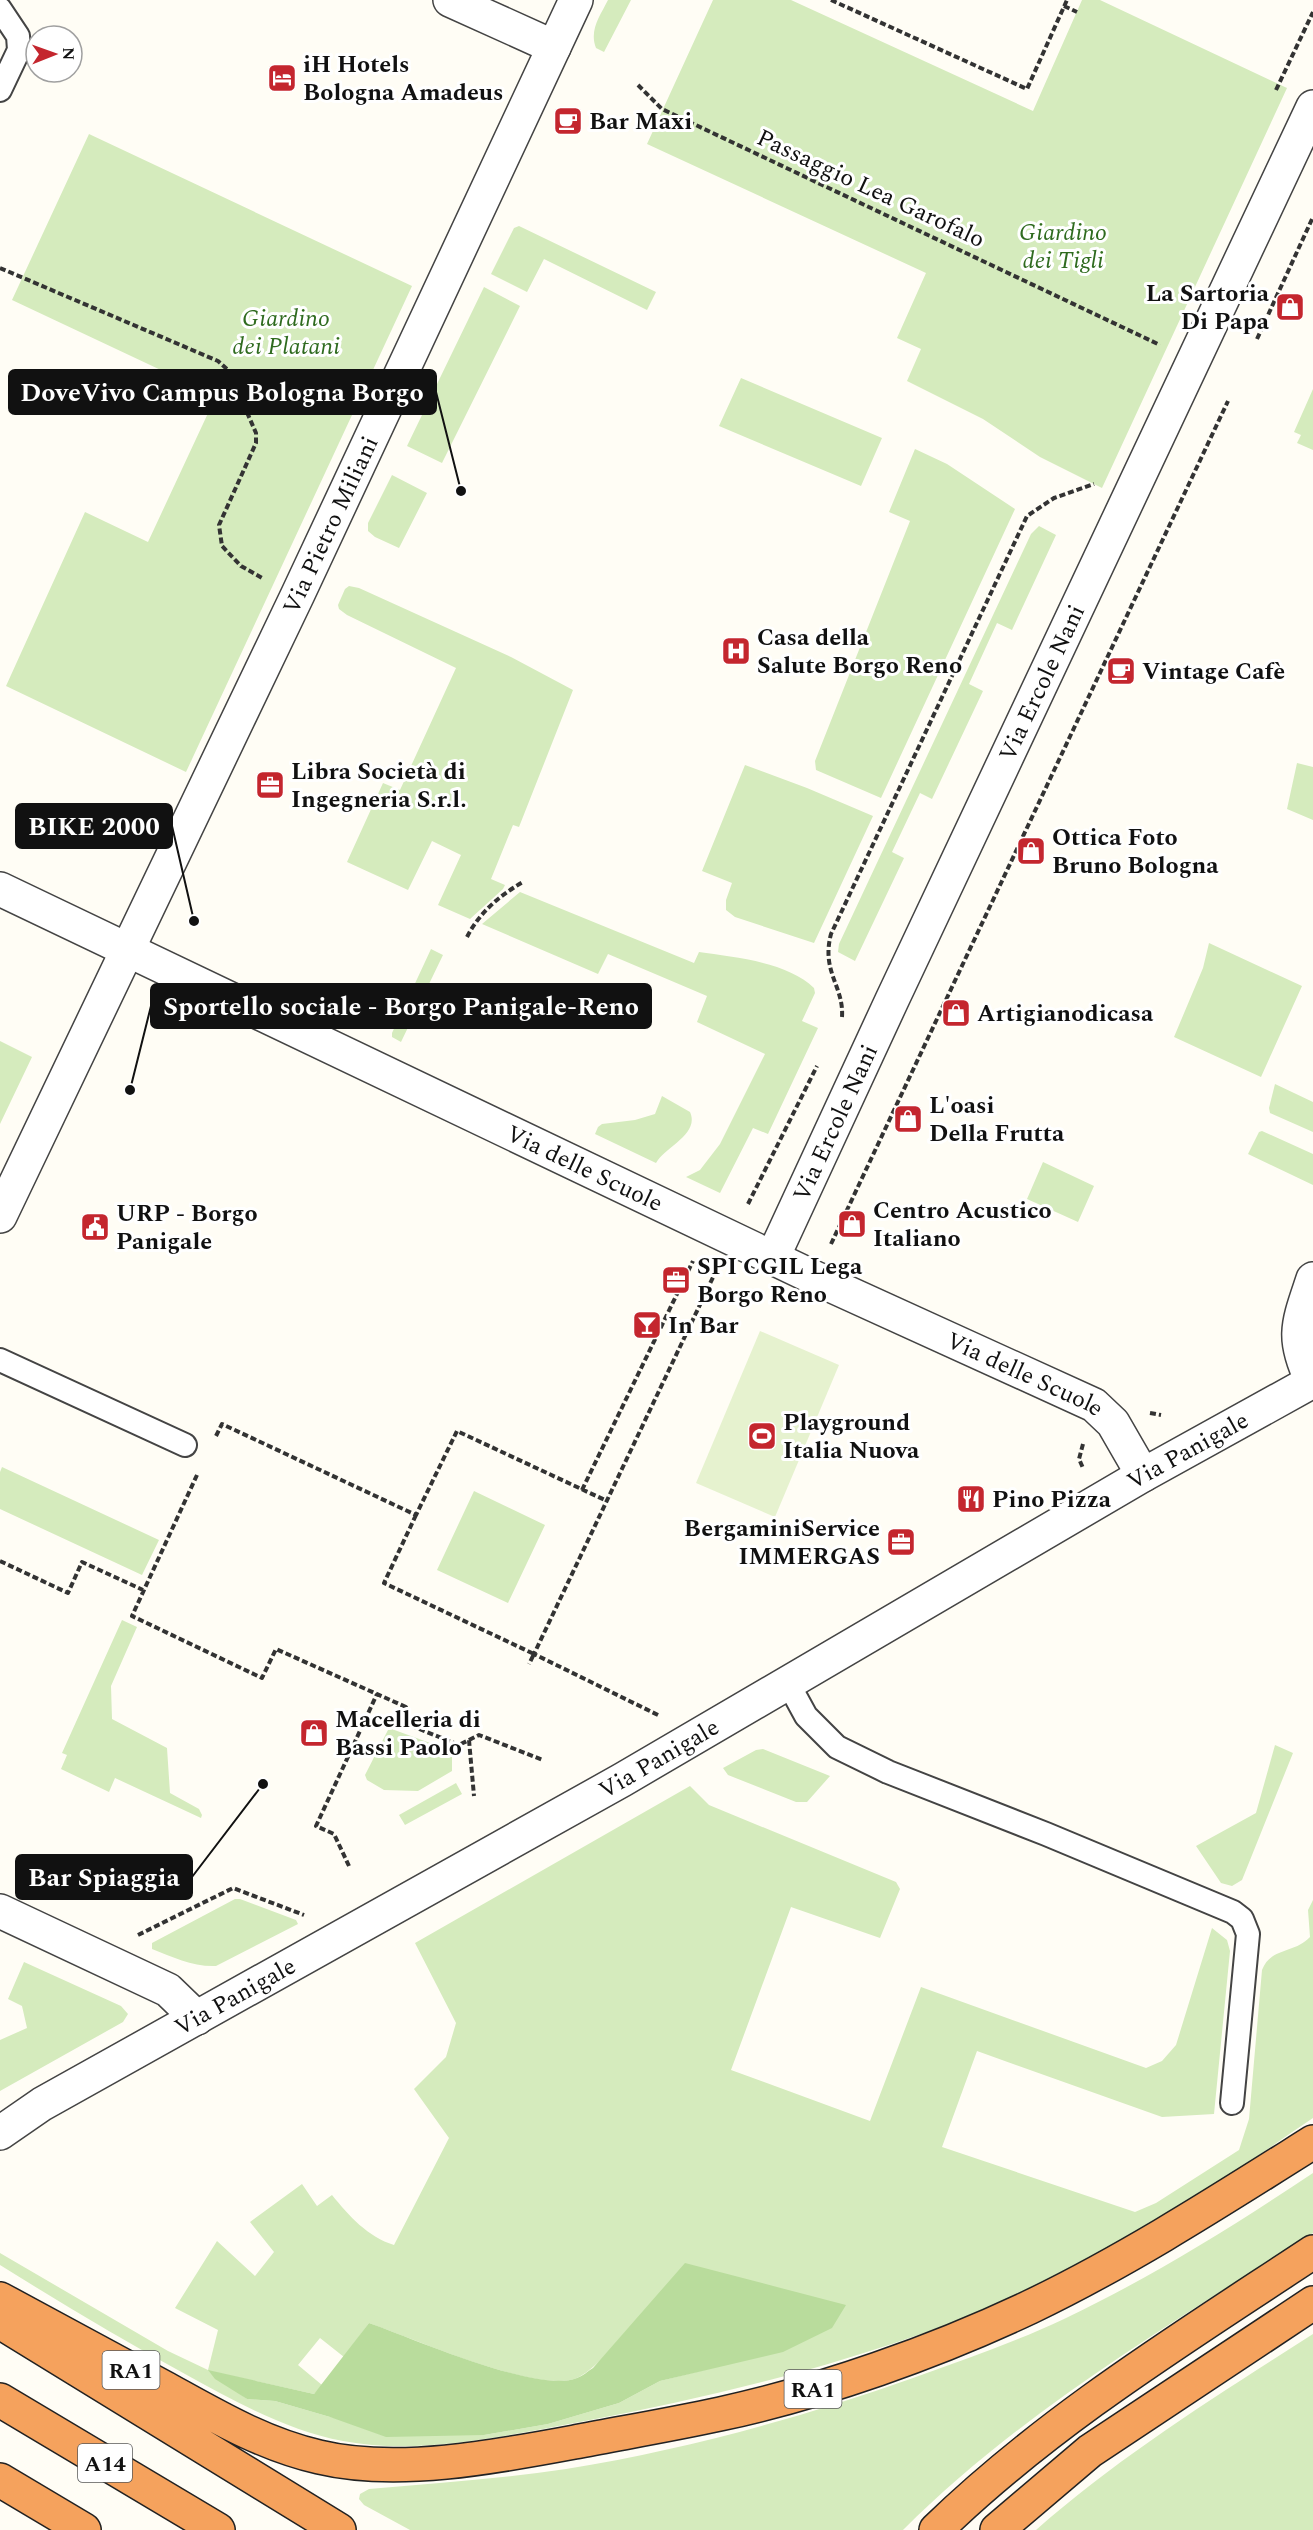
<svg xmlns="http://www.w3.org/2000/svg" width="1313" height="2530" font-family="Spectral,serif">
	<rect width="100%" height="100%" fill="#fffdf5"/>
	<path fill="#d5ebbd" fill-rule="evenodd" d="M608 0H631L604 52 596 48C589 30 600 16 608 0Z
		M713 0H791L1033 111 1082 0H1100L1287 88 1102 488 1040 457 983 419 907 381 921 349 897 338 926 273 647 144Z
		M89 134 412 286 186 772 6 686 85 512 148 542 216 396 12 300Z
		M519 226 656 292 647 310 544 259 527 292 491 274 514 228Z
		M484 287 520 306 442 463 407 446Z
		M741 378 882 438 861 486 719 426Z
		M1313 389V450L1297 443 1301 435 1294 432Z
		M915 449 947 464 1015 509 881 798 816 770 815 761 910 521 889 512Z
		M392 475 427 493 399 548 375 537 368 531V523Z
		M1039 526 1056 535 1012 630 997 623 969 684 983 691 932 799 920 793 892 852 904 858 855 961 838 952 839 944 1031 534Z
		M349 586 359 588 511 657 573 690 519 827 513 825 491 879 505 885 503 889 470 919 438 905 461 855 432 841 408 890 347 862 383 783 400 790 456 668 347 615 339 609 338 605 345 589Z
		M1297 763 1313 767V820L1287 809Z
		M745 765 807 788 873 816 814 943 735 917 726 910V900L732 883 702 871Z
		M520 892 694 963 699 952C734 957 788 962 814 988L815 993 802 1021 818 1028 768 1134 753 1128 720 1193 686 1177 700 1170 720 1144 765 1054 697 1022 707 996 608 954 598 974 482 924Z
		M1209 943 1302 986 1261 1077 1174 1037 1203 968Z
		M431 949 443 955 401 1042 392 1037V1033Z
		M0 1041 32 1057 0 1124Z
		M1275 1084 1313 1102V1132L1270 1113 1269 1108Z
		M662 1096 690 1112C700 1134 665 1147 656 1163L595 1134 598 1127 602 1124 635 1120 655 1114Z
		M1262 1131 1313 1154V1185L1248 1154 1259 1132Z
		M1043 1162 1094 1186 1078 1222 1027 1199Z
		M2 1467 159 1540 142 1575 0 1509V1472Z
		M474 1491 545 1525 508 1603 437 1570Z
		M122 1620 137 1627 111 1686 112 1719 167 1748 170 1793 199 1809 202 1815 201 1818 115 1778 109 1792 61 1769 67 1755 62 1753Z
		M389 1728 452 1751V1771L418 1791 384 1790 367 1780 365 1775Z
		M1275 1745 1293 1753 1242 1880 1232 1886 1221 1883 1196 1846 1256 1813Z
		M763 1749 830 1776 807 1802H796L728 1775 723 1768 756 1750Z
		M456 1783 462 1794 405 1825 399 1815Z
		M690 1786 709 1805 896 1882 900 1889 880 1938 791 1907 731 2070 870 2121 921 1987 1146 2068 1162 2061 1176 2045 1212 1928 1227 1940 1230 1951 1214 2114 1162 2117 977 2051 942 2147 1135 2212 1156 2203 1239 2150 1249 2119 1262 1970C1271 1947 1294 1954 1310 1937L1308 1910 1313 1900V2118C1246 2163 1180 2213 1109 2251 947 2339 765 2387 585 2421 509 2435 421 2456 343 2441 288 2431 234 2401 185 2374 122 2340 61 2303 0 2265V2253L168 2351 208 2370 218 2330 175 2308 217 2241 255 2276 274 2252 250 2222 302 2184 317 2206 332 2195C349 2216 368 2237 394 2245L449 2138 414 2089 446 2057 456 2023 415 1943ZM369 2323C410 2337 543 2397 579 2377 599 2366 613 2345 628 2329L720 2366 660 2381 619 2403 548 2424 484 2435 330 2417 275 2401 247 2399 209 2371 314 2394 322 2385 298 2365 320 2338 344 2357Z
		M235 1899H240L296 1920 298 1924 216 1966C193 1967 173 1957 152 1949V1943Z
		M24 1962 121 2006 128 2014 123 2022 0 2091V2040L27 2028 22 2006 8 1999Z
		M1313 2173V2233C1171 2324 1023 2410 903 2530H410L364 2505 359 2499 360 2494 369 2489C435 2483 501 2479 566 2469 685 2450 800 2418 913 2378 964 2360 1015 2342 1064 2319 1152 2277 1232 2227 1313 2173Z
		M1313 2334V2530H1036C1121 2455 1218 2395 1313 2334Z"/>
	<path fill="#b9dc9c" d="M685 2263 846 2305 832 2328 783 2352 660 2381 619 2403 548 2424 484 2435 386 2437 330 2417 275 2401 247 2399 215 2379 208 2370 314 2394 369 2323C412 2338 538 2394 577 2378 583 2376 588 2371 593 2368Z"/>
	<path fill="#e6f2cf" d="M760 1331 839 1365 775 1517 696 1483Z"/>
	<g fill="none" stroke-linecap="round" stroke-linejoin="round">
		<g stroke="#444" stroke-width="26">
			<path id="lane" d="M0 9 18 36 19 50 0 90
				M0 1360 185 1445
				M788 1683 806 1716 837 1747 888 1772 1046 1834 1233 1912 1242 1919 1248 1934 1232 2103"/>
		</g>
		<g stroke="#444" stroke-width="36">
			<g id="street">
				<path d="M450 0 554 47"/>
				<path id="s1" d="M0 889 815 1278 1094 1405 1113 1423 1143 1475"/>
				<path id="s2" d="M0 1216 298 594 576 0"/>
				<path id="s3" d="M773 1257 892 1000 1313 107"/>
				<path d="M1312 1381C1291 1337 1298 1324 1313 1279"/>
				<path d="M0 1911 168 1990 197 2018"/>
				<path id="s4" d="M0 2133 42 2104 622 1780 1143 1475 1313 1381"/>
			</g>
		</g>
		<g stroke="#222" stroke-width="36">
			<path id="highway" d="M0 2299C54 2328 109 2358 163 2387 214 2415 262 2444 319 2457 398 2476 500 2456 580 2441 627 2432 674 2424 720 2414 822 2392 935 2352 1030 2307 1128 2260 1221 2200 1313 2142
				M0 2322 339 2530
				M0 2400 218 2530
				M0 2480 84 2530
				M936 2530C1048 2421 1183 2338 1313 2252
				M997 2530 1090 2451 1313 2303"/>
		</g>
		<path stroke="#333" stroke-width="4" stroke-dasharray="6 3" stroke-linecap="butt" d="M831 0 1027 89 1067 0
			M1064 6 1077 12
			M638 85 662 109 1160 345
			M1276 90 1313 12
			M0 268 218 361 229 371 256 433V443L219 525 222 546 241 566 264 579
			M1257 339 1313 217
			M467 937C479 913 500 895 523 882
			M842 1017C844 986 821 972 831 934L1027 516 1054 498 1094 484
			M748 1204 817 1066
			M831 1244 1228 401
			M1150 1413 1161 1415
			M216 1436 222 1424 416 1515 457 1431 607 1501
			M1083 1444 1079 1459 1083 1468
			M197 1475 132 1616 262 1678 276 1649 406 1707 407 1724 459 1745 469 1740 474 1796
			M582 1490 693 1261
			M416 1515 384 1583 534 1654 529 1664
			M0 1561 68 1593 82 1562 143 1590
			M658 1715 534 1654 716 1271
			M469 1740 479 1735 543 1760
			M349 1866 334 1834 316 1826 377 1694
			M138 1935 233 1888 304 1915"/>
		<use href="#lane" stroke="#fff" stroke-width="22"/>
		<use href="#street" stroke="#fff" stroke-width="33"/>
		<use href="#highway" stroke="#f5a25d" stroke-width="33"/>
	</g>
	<defs>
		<g id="hotel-square" transform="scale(1.5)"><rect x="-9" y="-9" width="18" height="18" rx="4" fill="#c4262e" stroke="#fff"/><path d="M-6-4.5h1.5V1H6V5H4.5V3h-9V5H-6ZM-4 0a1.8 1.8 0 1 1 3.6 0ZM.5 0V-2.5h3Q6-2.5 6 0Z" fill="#fff"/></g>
		<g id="cafe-square" transform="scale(1.5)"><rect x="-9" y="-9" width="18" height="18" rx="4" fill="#c4262e" stroke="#fff"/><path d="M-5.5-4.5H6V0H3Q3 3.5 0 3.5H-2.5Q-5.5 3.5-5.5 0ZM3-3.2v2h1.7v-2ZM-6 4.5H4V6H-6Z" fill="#fff"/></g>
		<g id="shop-square" transform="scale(1.5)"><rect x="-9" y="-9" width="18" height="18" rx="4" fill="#c4262e" stroke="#fff"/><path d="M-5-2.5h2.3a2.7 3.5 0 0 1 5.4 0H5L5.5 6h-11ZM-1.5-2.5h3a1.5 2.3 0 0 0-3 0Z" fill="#fff"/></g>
		<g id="hospital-square" transform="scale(1.5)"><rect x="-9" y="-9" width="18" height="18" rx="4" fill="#c4262e" stroke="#fff"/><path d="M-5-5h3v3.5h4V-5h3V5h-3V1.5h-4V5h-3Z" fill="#fff"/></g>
		<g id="office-square" transform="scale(1.5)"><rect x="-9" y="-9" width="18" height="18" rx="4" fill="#c4262e" stroke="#fff"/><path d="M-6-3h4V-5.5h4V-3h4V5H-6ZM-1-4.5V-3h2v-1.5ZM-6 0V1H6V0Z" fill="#fff"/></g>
		<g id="civic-square" transform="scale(1.5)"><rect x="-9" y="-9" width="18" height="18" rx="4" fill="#c4262e" stroke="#fff"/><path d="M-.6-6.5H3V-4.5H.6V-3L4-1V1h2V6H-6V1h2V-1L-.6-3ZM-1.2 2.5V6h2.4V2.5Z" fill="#fff"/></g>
		<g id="bar-square" transform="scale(1.5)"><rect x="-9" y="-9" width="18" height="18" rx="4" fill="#c4262e" stroke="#fff"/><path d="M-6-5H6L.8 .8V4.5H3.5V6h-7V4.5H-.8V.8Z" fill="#fff"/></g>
		<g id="stadium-square" transform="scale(1.5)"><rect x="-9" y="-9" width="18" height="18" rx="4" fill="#c4262e" stroke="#fff"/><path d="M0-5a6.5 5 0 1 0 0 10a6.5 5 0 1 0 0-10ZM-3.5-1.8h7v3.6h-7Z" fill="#fff"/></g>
		<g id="restaurant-square" transform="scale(1.5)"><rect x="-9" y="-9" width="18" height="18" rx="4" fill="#c4262e" stroke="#fff"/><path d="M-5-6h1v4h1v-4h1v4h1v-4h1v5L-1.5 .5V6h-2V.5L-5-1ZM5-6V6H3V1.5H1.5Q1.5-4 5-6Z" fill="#fff"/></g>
	</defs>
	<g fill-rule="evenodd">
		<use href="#hotel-square" x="282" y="78"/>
		<use href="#cafe-square" x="568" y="121"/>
		<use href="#shop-square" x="1290" y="307"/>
		<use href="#hospital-square" x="736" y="651"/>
		<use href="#cafe-square" x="1121" y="671"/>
		<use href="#office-square" x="270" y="785"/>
		<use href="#shop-square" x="1031" y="851"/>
		<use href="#shop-square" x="956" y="1013"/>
		<use href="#shop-square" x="908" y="1119"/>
		<use href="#shop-square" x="852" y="1224"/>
		<use href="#civic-square" x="95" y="1227"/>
		<use href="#office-square" x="676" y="1280"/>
		<use href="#bar-square" x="647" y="1325"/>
		<use href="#stadium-square" x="762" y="1436"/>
		<use href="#restaurant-square" x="971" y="1499"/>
		<use href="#office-square" x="901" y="1542"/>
		<use href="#shop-square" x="314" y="1733"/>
	</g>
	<g text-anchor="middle" stroke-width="6" stroke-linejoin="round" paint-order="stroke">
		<g fill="#fff" stroke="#585858" stroke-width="1.5">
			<rect x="102.5" y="2351" width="57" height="38" rx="4.5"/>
			<rect x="784.5" y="2370" width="57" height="38" rx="4.5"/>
			<rect x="78" y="2444" width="54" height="38" rx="4.5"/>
		</g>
		<g font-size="22" font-weight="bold" fill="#111">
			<text x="131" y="2378">RA1</text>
			<text x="813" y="2397">RA1</text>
			<text x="105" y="2471">A14</text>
		</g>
		<g font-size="24" font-weight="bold" fill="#111" stroke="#fff" text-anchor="start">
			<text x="303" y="72">iH Hotels<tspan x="303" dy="28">Bologna Amadeus</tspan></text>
			<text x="589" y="129">Bar Maxi</text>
			<text x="1269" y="301" text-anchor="end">La Sartoria<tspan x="1269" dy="28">Di Papa</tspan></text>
			<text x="757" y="645">Casa della<tspan x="757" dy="28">Salute Borgo Reno</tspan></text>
			<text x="1142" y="679">Vintage Cafè</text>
			<text x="291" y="779">Libra Società di<tspan x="291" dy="28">Ingegneria S.r.l.</tspan></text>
			<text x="1052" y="845">Ottica Foto<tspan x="1052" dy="28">Bruno Bologna</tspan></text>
			<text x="977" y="1021">Artigianodicasa</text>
			<text x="929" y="1113">L'oasi<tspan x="929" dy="28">Della Frutta</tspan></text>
			<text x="873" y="1218">Centro Acustico<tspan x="873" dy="28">Italiano</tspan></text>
			<text x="116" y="1221">URP - Borgo<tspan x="116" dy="28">Panigale</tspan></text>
			<text x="697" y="1274">SPI CGIL Lega<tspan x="697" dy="28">Borgo Reno</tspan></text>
			<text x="668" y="1333">In Bar</text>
			<text x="783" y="1430">Playground<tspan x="783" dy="28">Italia Nuova</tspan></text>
			<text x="992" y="1507">Pino Pizza</text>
			<text x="880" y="1536" text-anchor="end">BergaminiService<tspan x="880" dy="28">IMMERGAS</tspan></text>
			<text x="335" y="1727">Macelleria di<tspan x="335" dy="28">Bassi Paolo</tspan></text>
		</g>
		<g font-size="24" fill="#111" stroke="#fff">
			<text transform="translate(871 188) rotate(25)" y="8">Passaggio Lea Garofalo</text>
			<text dy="8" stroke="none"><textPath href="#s2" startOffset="766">Via Pietro Miliani</textPath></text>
			<text dy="8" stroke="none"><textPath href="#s3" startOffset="634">Via Ercole Nani</textPath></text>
			<text dy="8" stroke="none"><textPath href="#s3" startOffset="148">Via Ercole Nani</textPath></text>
			<text dy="8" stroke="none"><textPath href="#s1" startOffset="648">Via delle Scuole</textPath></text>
			<text dy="8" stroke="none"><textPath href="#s1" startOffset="1134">Via delle Scuole</textPath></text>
			<text dy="8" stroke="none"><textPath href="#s4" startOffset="1370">Via Panigale</textPath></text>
			<text dy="8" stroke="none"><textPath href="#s4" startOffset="758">Via Panigale</textPath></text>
			<text dy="8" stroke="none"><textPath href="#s4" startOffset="272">Via Panigale</textPath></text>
		</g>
		<g font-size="24" font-style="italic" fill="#2f6b1f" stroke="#fff">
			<text x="1063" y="240">Giardino<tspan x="1063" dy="28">dei Tigli</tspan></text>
			<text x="286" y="326">Giardino<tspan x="286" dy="28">dei Platani</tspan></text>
		</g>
	</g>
	<path fill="none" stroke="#111" stroke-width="2" d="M461 491L436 392M194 921L172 826M130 1090L151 1006M263 1784L192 1877"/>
	<g fill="#111" stroke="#fff" stroke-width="2">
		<circle cx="461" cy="491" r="6"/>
		<circle cx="194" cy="921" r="6"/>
		<circle cx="130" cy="1090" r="6"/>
		<circle cx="263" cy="1784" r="6"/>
	</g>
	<g fill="#111" stroke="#111" stroke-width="2">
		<rect x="9" y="370" width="427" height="44" rx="6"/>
		<rect x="16" y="804" width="156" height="44" rx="6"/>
		<rect x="151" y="984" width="500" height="44" rx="6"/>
		<rect x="16" y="1855" width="176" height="44" rx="6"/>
	</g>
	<g font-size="26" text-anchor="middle" font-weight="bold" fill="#fff">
		<text x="222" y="401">DoveVivo Campus Bologna Borgo</text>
		<text x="94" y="835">BIKE 2000</text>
		<text x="401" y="1015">Sportello sociale - Borgo Panigale-Reno</text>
		<text x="104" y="1886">Bar Spiaggia</text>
	</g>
	<g transform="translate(54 54) rotate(89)"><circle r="28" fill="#ffffff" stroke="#a0a0a0" stroke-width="1.5"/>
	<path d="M0-4.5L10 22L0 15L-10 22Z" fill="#c4262e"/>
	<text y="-9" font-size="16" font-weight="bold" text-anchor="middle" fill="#111111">N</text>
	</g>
</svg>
